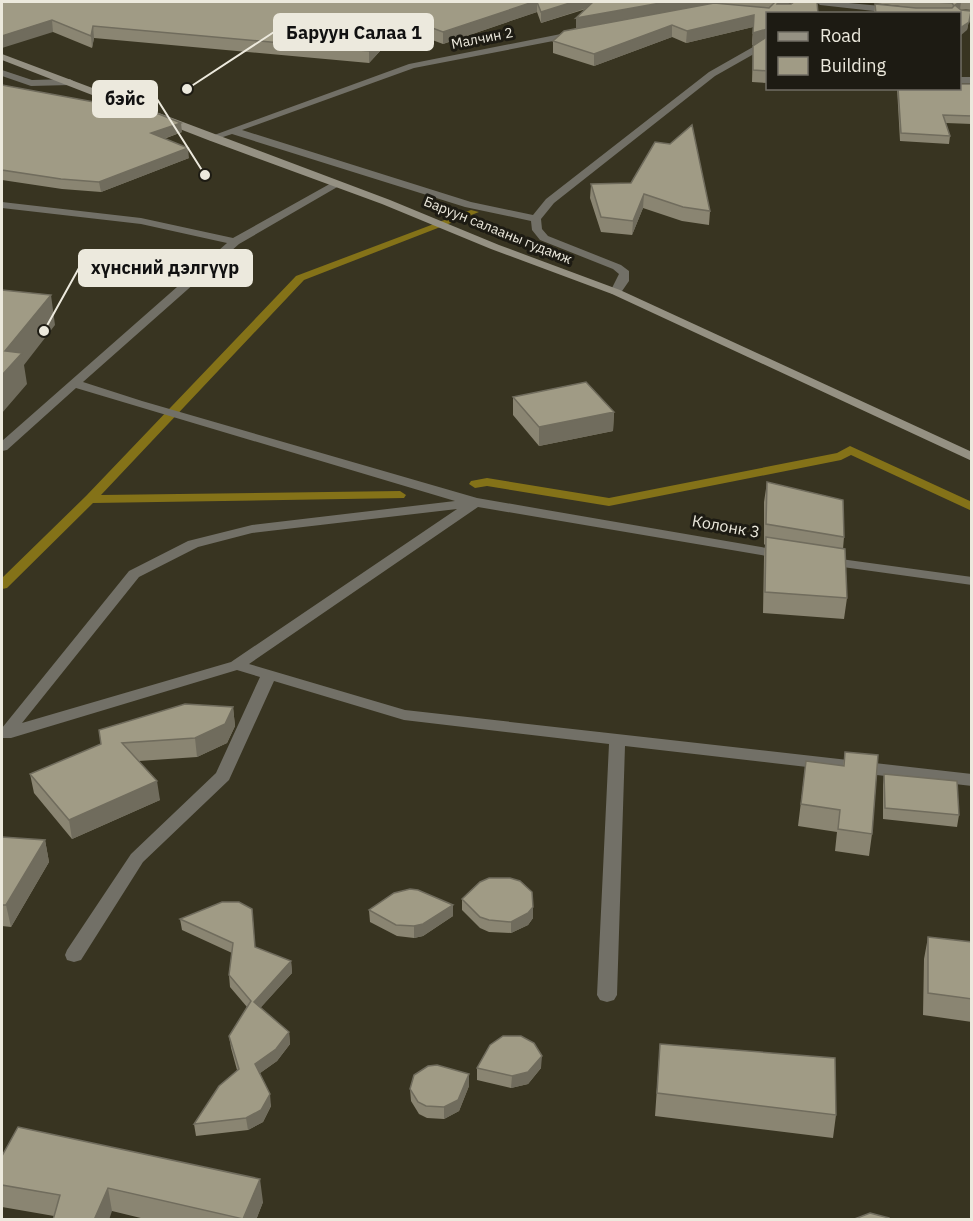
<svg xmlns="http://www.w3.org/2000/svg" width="973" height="1221" font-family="'IBM Plex Sans',sans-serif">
	<rect width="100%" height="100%" fill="#383421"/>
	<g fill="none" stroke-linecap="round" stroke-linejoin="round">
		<path fill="#847218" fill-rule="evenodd" d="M471 210 479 212 304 280 101 495 400 491 406 495 404 498 93 503 7 588 2 589V578L86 496 296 276Z
			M850 446 972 502V511L851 455 841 460 609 506 487 486 475 488 469 484 471 481 487 478 609 498 837 453Z"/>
		<path fill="#727067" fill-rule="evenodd" d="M816 2H838L892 7 896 10 892 13 820 5Z
			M960 11 972 12V18L960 16V14H956Z
			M576 31 579 32V36L414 68 242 130 471 202 533 215 546 199 709 72 760 43H766V47L715 76 554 203 541 219 542 229 548 236 621 265 629 271V281L620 294H612L610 292 619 274 613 269 540 240 532 230 531 221 465 207 232 134 211 141 206 138 409 64Z
			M2 70 32 80 70 79 75 82 70 85 31 86 2 76Z
			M960 77H972V83H960Z
			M335 181 339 182V186L239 244 83 382 142 401 477 498 784 551 791 555 784 559 478 507 249 664 405 710 972 774V786L625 746 617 995 614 1000 607 1002 600 1000 597 995 609 744 404 720 274 681 229 780 143 862 81 960 74 962 67 960 65 955 67 950 131 854 216 773 260 677 237 670 11 738H2V728L129 571 188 541 252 525 455 501 76 388 7 450 2 451V441L227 243 141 224 2 208V202L141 218 233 238ZM457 509 231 662 22 723 139 577 198 547 252 533Z
			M826 557 972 577V585L821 564 819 561 821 558Z"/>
		<path fill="#959183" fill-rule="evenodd" d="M2 54 390 200 499 245 620 290 972 452V461L612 294 491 249 382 204 208 140 2 60Z"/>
	</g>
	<path fill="#8a8572" d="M2 2H791L787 4 817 2 768 14V83L752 82 753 46 756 44 752 45 753 27 686 43 672 37 594 66 553 53V41L576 28 586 9 541 23 537 12 443 44 419 35 381 50 369 63 94 38 92 48 53 32Z
		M872 2H972V10L960 9 971 11 967 30 960 14H874L875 4 909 7 873 3Z
		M972 84V124L946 123 950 136 949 144 900 141 897 88H960Z
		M2 85 182 132 164 139 189 158 101 192 62 189 2 180Z
		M631 183 710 211 709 225 682 221 643 208 632 235 601 232 590 198 591 184Z
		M513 397 614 412 613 431 539 446 513 415Z
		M767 482 844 537 843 549 847 598 844 619 763 613 764 557 765 545 764 544V502Z
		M233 707 235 726 227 743 197 757 139 761 160 800 72 839 34 793 30 774 101 744Z
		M845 752 872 834 869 856 835 851 837 832 798 826 806 761 843 766Z
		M884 774 959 815 957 827 883 819V785Z
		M2 837 45 840 49 862 11 927 2 926Z
		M462 899 533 907V918L528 925 511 933 489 932 480 928 462 910Z
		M453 905V916L423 936 414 938 397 936 370 922 369 910Z
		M180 919 291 961 292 973 260 1008 289 1032 290 1044 277 1061 260 1073 271 1106 263 1122 248 1130 196 1136 194 1124 237 1070 231 1048 229 1036 247 1007 230 987 229 975 232 953 182 930Z
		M928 937 972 942V1022L923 1015 924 959Z
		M660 1044 836 1115 833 1138 655 1116Z
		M477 1068H541L528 1084 511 1088 477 1080Z
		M469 1086 459 1111 444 1119 427 1118 419 1114 411 1101 410 1089Z
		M2 1156 263 1202 256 1220H149L112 1211 54 1216 2 1207Z"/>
	<path fill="#706c5d" d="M533 2H537V12L443 44V32Z
		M573 2H602V3L541 23V12Z
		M666 2H713V4L576 30V18Z
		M778 2H791L777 12Z
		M960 2H961L960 9 955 5Z
		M971 11 967 30 960 36V28Z
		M754 15 753 27 686 43 687 31Z
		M52 20 53 32 2 48V36Z
		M419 23V35L381 50 369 63V51L381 38Z
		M672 25V37L594 66V54Z
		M93 26 94 38 92 48 91 36Z
		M767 29 766 41 752 45 753 33Z
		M181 123 182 132 152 143 151 133Z
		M188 148 189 158 101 192 99 182Z
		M644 194 643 208 632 235 633 221Z
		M51 295 55 325 24 365 27 384 2 413V375L5 351Z
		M614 412 613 431 539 446V427Z
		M233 707 235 726 227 743 197 757 195 738Z
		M157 781 160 800 72 839 69 820Z
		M45 840 49 862 11 927 6 905Z
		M453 905V916L423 936 414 938V926Z
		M533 907V918L528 925 511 933V922Z
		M291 961 292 973 255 1014 254 1002Z
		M289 1032 290 1044 277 1061 256 1076 255 1064Z
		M542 1056 541 1068 528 1084 511 1088 512 1076Z
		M469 1074V1086L459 1111 444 1119V1107Z
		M270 1094 271 1106 263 1122 248 1130 246 1118Z
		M260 1179 263 1202 256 1220H243Z
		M108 1188 112 1211 109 1220H94Z"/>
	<path fill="#a09b85" stroke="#706c5d" stroke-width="1.5" d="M2 2H533L443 32 419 23 381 38 369 51 93 26 91 36 52 20 2 36Z
		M537 2H573L541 12Z
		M593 2H666L576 18Z
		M773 2H778L777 4H791L794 2H817L818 14H768V30L767 29 753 33 754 15 687 31 672 25 594 54 553 41 564 31 714 3 769 8 774 3Z
		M935 2H960L955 5 961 10 971 11 969 22 960 28V14H876L875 4 916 8H952L954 6 952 3Z
		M768 36V71L753 70V46Z
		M960 84H972V116L943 115 950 136 901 133 898 88H960Z
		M2 85 159 114 181 123 151 133 188 148 99 182 61 179 2 170Z
		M692 125 710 211 683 207 644 194 633 221 601 217 591 184 631 183 655 142 670 144Z
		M2 290 51 295 5 351 22 353 2 375Z
		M586 382 614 412 539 427 513 397Z
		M767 482 843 500 844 537 766 524Z
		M766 537 845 549 847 598 765 592Z
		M185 704 233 707 225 724 195 738 122 743 157 781 69 820 30 774 101 744 99 730Z
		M845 752 878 755 872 834 838 829 840 810 801 804 806 761 844 766Z
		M884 774 957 781 959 815 885 808Z
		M2 837 45 840 6 905H2Z
		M489 878H510L520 881 532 892 533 907 528 913 511 922 489 920 480 917 462 899 480 882Z
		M410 889 418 890 453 905 423 924 414 926 396 925 369 910 394 893Z
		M222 902H239L252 909 255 947 291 961 254 1002 289 1032 276 1049 255 1064 270 1094 261 1110 246 1118 194 1124 219 1086 239 1069 229 1036 251 1001 229 975 233 943 180 919Z
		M928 937 972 942V999L928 993Z
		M503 1036H521L534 1043 542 1056 528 1072 512 1076 477 1068 490 1045Z
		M660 1044 835 1058 836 1115 657 1093Z
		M437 1065 469 1074 458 1100 444 1107 426 1106 418 1102 410 1089 414 1075 428 1066Z
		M18 1127 260 1179 243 1219 108 1188 94 1220H53L60 1195 2 1185V1156Z
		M870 1213 889 1218 891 1220H852Z"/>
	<g text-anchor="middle" stroke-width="6" stroke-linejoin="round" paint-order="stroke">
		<g font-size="14" fill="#ece9dd" stroke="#1d1b13">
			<text transform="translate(482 38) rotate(-11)" y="5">Малчин 2</text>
			<text transform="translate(498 230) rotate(22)" y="5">Баруун салааны гудамж</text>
		</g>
		<g font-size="16" fill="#ece9dd" stroke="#1d1b13">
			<text transform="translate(726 526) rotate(10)" y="6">Колонк 3</text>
		</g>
	</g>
	<path fill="none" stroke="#ece9dd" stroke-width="2" d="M187 89L274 32M205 175L157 99M44 331L79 268"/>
	<g fill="#ece9dd" stroke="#1d1b13" stroke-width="2">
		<circle cx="187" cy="89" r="6"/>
		<circle cx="205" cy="175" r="6"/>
		<circle cx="44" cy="331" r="6"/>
	</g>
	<g fill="#ece9dd" stroke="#ece9dd" stroke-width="2">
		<rect x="274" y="14" width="159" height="36" rx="6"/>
		<rect x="93" y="81" width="64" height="36" rx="6"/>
		<rect x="79" y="250" width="173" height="36" rx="6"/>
	</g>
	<g font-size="18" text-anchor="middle" font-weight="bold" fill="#111">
		<text x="354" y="39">Баруун Салаа 1</text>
		<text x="125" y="105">бэйс</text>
		<text x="165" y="274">хүнсний дэлгүүр</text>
	</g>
	<rect width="973" height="1221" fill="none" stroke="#ece9dd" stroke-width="6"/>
	<rect x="766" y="12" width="195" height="78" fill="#1d1b13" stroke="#706d64" stroke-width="1.5"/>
	<rect x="778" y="32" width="30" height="9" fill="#959183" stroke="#706d64" stroke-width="1.5"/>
	<text x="820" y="42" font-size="18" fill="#ece9dd">Road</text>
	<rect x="778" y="57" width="30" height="18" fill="#a09b85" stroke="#706d64" stroke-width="1.5"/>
	<text x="820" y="72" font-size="18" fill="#ece9dd">Building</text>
</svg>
